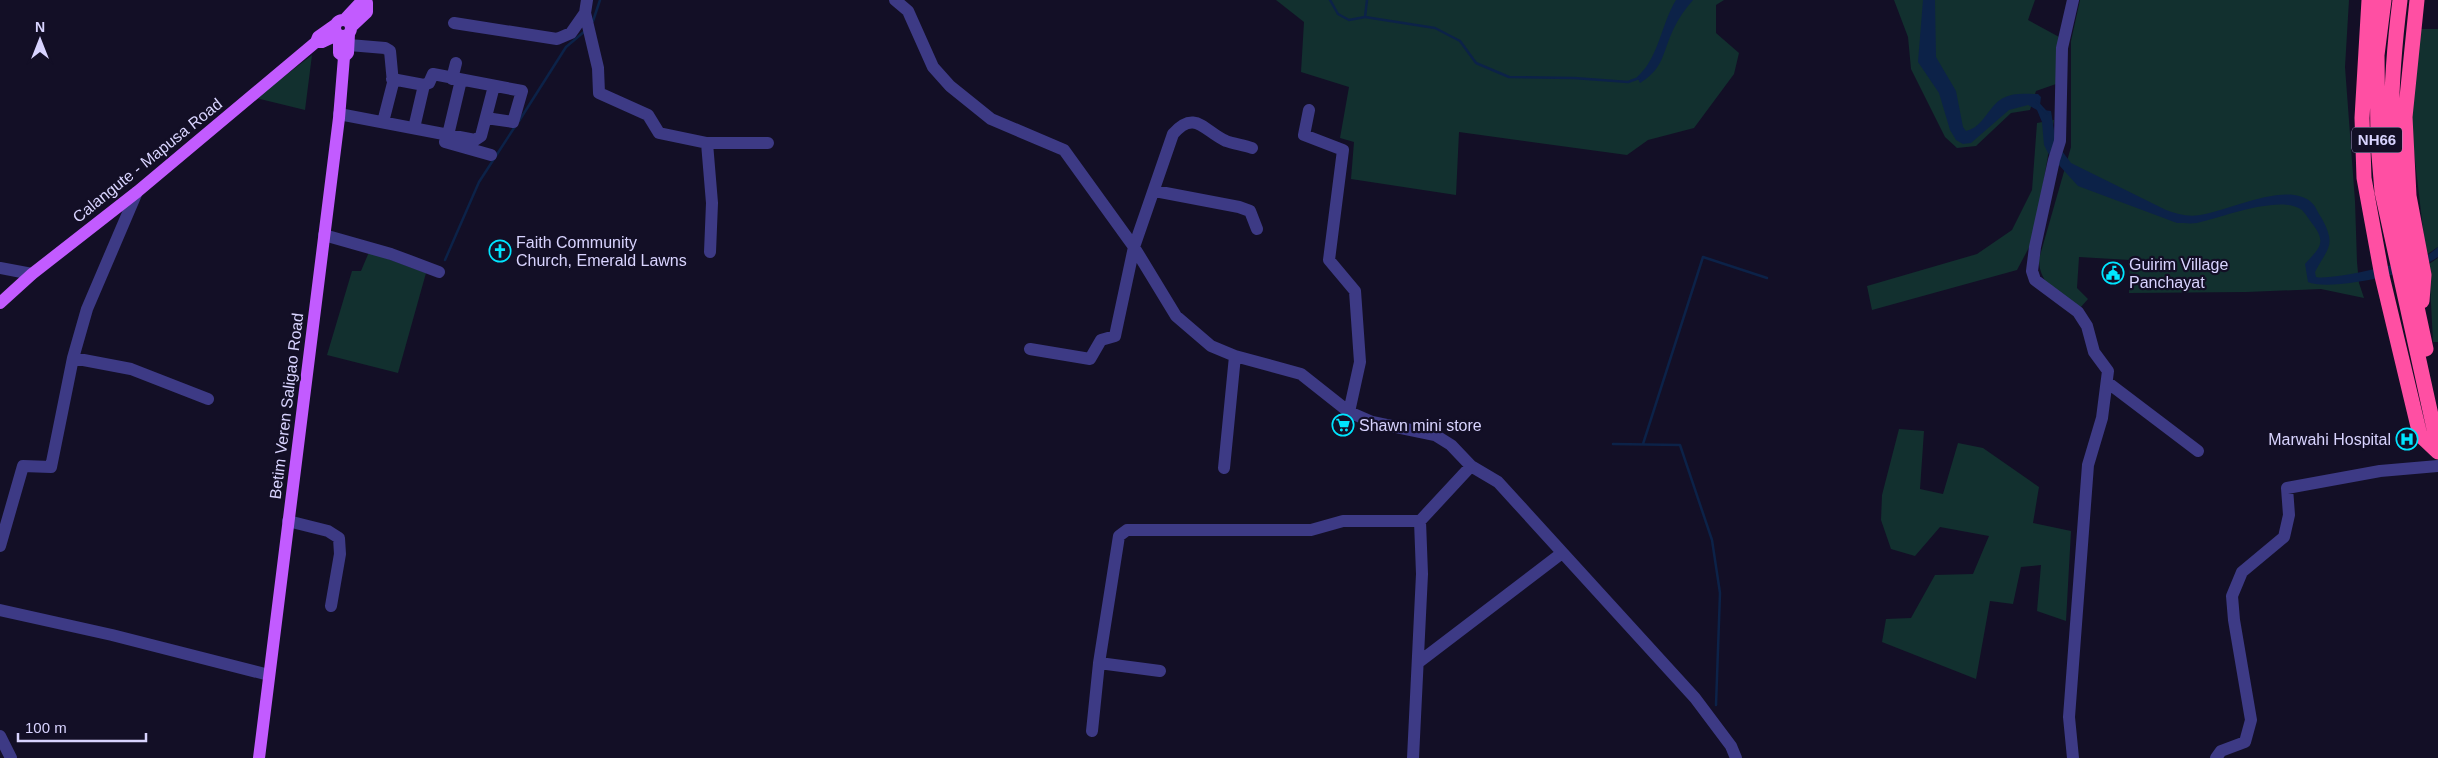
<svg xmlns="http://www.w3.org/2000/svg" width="2438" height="758" font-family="Arial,sans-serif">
	<rect width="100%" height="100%" fill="#130f26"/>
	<path fill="#12302f" d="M1276 0H1724L1716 5V33L1739 53 1734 74 1694 128 1648 140 1627 155 1459 132 1456 195 1351 179 1354 142 1340 138 1349 87 1301 72 1304 22Z
		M1894 0H2035L2028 20 2061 38 2056 84 2036 91 2030 110 2011 113 1976 146 1957 148 1945 137 1911 69 1908 37Z
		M2080 0H2349L2345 67 2355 201 2357 262 2359 283 2364 298 2321 289 2246 292 2129 293 2130 260 2079 257 2077 288 2088 299 2080 308C2060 294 2039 286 2039 259L2071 147V41Z
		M2419 29H2438V247L2426 255 2411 126Z
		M312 55 305 110 256 98Z
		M2054 120 2034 238 2017 270 1872 310 1867 286 1977 254 2012 230 2032 190 2037 123Z
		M369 252 426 273 398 373 327 355 352 271H361Z
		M2438 258V342H2433L2429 264Z
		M1899 429 1924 431 1920 489 1943 494 1958 443 1983 448 2039 487 2033 523 2071 531 2066 621 2037 611 2041 565 2021 567 2013 604 1990 601 1976 679 1882 642 1886 619 1911 618 1935 575 1973 574 1989 536 1940 527 1915 556 1891 549 1881 520 1882 495Z"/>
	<path fill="#0c2248" d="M1676 0H1693C1685 9 1678 19 1673 30 1662 54 1664 68 1640 83L1637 77C1659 58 1661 24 1676 0Z
		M1923 0H1935L1936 57 1956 91 1963 127 1966 131C1984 127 1988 106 2003 98 2014 92 2026 94 2038 94L2041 97 2040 105 2043 110 2051 111 2056 143 2071 163 2166 210C2177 214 2188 217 2200 215 2229 211 2290 179 2313 204 2316 207 2318 213 2321 217 2337 246 2328 247 2315 272L2316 277C2330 281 2408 262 2425 256 2430 254 2434 250 2438 247V257C2419 272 2330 292 2308 282L2305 264C2318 249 2327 244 2314 226 2310 221 2306 214 2302 210 2280 194 2221 218 2197 223 2190 224 2184 223 2177 223L2078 186 2048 153 2044 145 2042 122 2037 110 2028 105 2009 110 1971 143 1963 144 1956 140 1950 130 1939 93 1918 62Z"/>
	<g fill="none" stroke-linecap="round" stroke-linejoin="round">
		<path stroke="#0c2248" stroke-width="2.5" d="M1330 0 1338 14 1349 20 1365 17 1435 28 1460 41 1476 63 1509 77 1574 78 1628 82 1639 78
			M1365 17 1367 0
			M593 21 600 0
			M2037 102 2047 113
			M519 121 566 47 585 31
			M445 260 479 182 516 125
			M1613 444 1680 445 1712 540 1720 593 1716 705
			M1643 444 1703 257 1767 278"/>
		<path stroke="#3d3a85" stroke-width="12" d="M587 0 585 13 598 68 599 93 648 115 659 133 707 143 712 203 710 252
			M895 0 908 11 933 67 950 86 991 119 1064 150 1134 247 1176 316 1211 346 1235 356 1301 374 1349 412 1372 422 1435 435 1451 445 1471 466 1498 482 1695 698 1731 746 1736 758
			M2073 0 2062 48 2060 141 2054 160 2035 247 2032 271 2035 280 2078 312 2087 326 2094 352 2108 371 2102 418 2088 465 2069 717 2073 758
			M454 23 557 39 571 33 585 13
			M349 45 385 48 390 51 393 83 383 122
			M392 79 424 85 414 128
			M452 79 456 63
			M424 85 429 83 433 74 522 91 513 122 486 118
			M1309 110 1304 135 1343 150 1329 260 1355 291 1360 362 1349 412
			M339 114 475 140 481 136 494 86
			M448 135 461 80
			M445 142 491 155
			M707 143H768
			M1155 191 1239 207 1250 211 1257 229
			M324 235 391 254 439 272
			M0 268 32 274
			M1030 349 1090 359 1101 340 1115 336 1134 247 1173 134C1195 109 1204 131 1226 141 1234 144 1244 145 1252 148
			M73 358 131 369 208 399
			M2107 382 2198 451
			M1224 468 1235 356
			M288 521 328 531 339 538 340 554 331 606
			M0 546 23 466 51 467 73 358 87 309 137 192
			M0 610 112 635 269 675
			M1419 662 1562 553
			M1099 663 1160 671
			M1092 731 1099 663 1119 536 1127 530H1311L1343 521H1420
			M0 736 11 758
			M1413 758 1422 574 1420 521 1471 466
			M2216 758 2221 751 2245 742 2251 720 2234 620 2232 596 2242 572 2284 537 2289 515 2287 488 2380 471 2438 466"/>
		<path stroke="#c25bff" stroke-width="12" d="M335 28a8 8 0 1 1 16 0a8 8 0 1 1-16 0Z
			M344 20 358 5 367 3V12L351 27
			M335 25 318 37 316 42H322L337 35
			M339 36V53L344 57 348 53 349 34
			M0 303 32 274 137 192 316 42
			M259 758 339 118 344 57"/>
		<path stroke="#ff4fa3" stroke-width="15" d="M2369 0 2362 118 2364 178 2382 276 2420 435 2438 452
			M2384 0 2377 55 2378 143 2382 192 2438 447
			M2400 0C2394 48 2390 97 2392 145 2395 214 2412 282 2426 349
			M2417 0 2405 117 2409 196 2424 275 2422 301"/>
	</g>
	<defs>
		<g id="church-ring" transform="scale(1.125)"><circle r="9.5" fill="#130f26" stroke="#00e5ff" stroke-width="1.5"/><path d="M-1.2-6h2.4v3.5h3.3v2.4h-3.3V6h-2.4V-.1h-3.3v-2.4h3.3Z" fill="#00e5ff"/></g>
		<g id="civic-ring" transform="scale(1.125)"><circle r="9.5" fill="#130f26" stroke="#00e5ff" stroke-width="1.5"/><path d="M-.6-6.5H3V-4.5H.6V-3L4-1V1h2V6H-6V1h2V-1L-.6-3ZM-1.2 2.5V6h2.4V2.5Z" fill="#00e5ff"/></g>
		<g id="supermarket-ring" transform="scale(1.125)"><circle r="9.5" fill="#130f26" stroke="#00e5ff" stroke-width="1.5"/><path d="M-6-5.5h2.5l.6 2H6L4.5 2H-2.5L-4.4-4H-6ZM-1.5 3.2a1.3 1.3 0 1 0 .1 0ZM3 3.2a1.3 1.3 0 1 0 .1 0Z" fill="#00e5ff"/></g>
		<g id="hospital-ring" transform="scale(1.125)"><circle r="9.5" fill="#130f26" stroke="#00e5ff" stroke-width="1.5"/><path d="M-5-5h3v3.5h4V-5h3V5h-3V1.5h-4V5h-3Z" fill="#00e5ff"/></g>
	</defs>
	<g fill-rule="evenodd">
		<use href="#church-ring" x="500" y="251"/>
		<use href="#civic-ring" x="2113" y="273"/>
		<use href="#supermarket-ring" x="1343" y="425"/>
		<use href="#hospital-ring" x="2407" y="439"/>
	</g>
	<g text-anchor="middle" stroke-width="4.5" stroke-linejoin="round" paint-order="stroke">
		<rect fill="#130f26" stroke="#9e99be" stroke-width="1" x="2352" y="127.5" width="50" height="25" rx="4"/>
		<g font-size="15" font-weight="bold" fill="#d9d4ff">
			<text x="2377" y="145">NH66</text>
		</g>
		<g font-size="16" fill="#d9d4ff" stroke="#130f26">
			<text transform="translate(147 160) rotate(-39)" y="6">Calangute - Mapusa Road</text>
			<text transform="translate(286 406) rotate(-83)" y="6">Betim Veren Saligao Road</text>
		</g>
		<g font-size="16" fill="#d9d4ff" stroke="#130f26" text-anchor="start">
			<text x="516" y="248">Faith Community<tspan x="516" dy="18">Church, Emerald Lawns</tspan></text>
			<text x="2129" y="270">Guirim Village<tspan x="2129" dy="18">Panchayat</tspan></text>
			<text x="1359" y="431">Shawn mini store</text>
			<text x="2391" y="445" text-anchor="end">Marwahi Hospital</text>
		</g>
	</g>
	<g transform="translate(40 40)" stroke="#130f26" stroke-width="4" paint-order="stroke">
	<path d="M0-4L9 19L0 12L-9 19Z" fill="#d9d4ff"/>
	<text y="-8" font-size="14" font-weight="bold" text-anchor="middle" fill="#d9d4ff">N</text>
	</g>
	<path d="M18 733v8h128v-8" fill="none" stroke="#d9d4ff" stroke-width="2.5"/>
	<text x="25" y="733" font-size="15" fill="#d9d4ff" stroke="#130f26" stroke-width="4" paint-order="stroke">100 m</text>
</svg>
